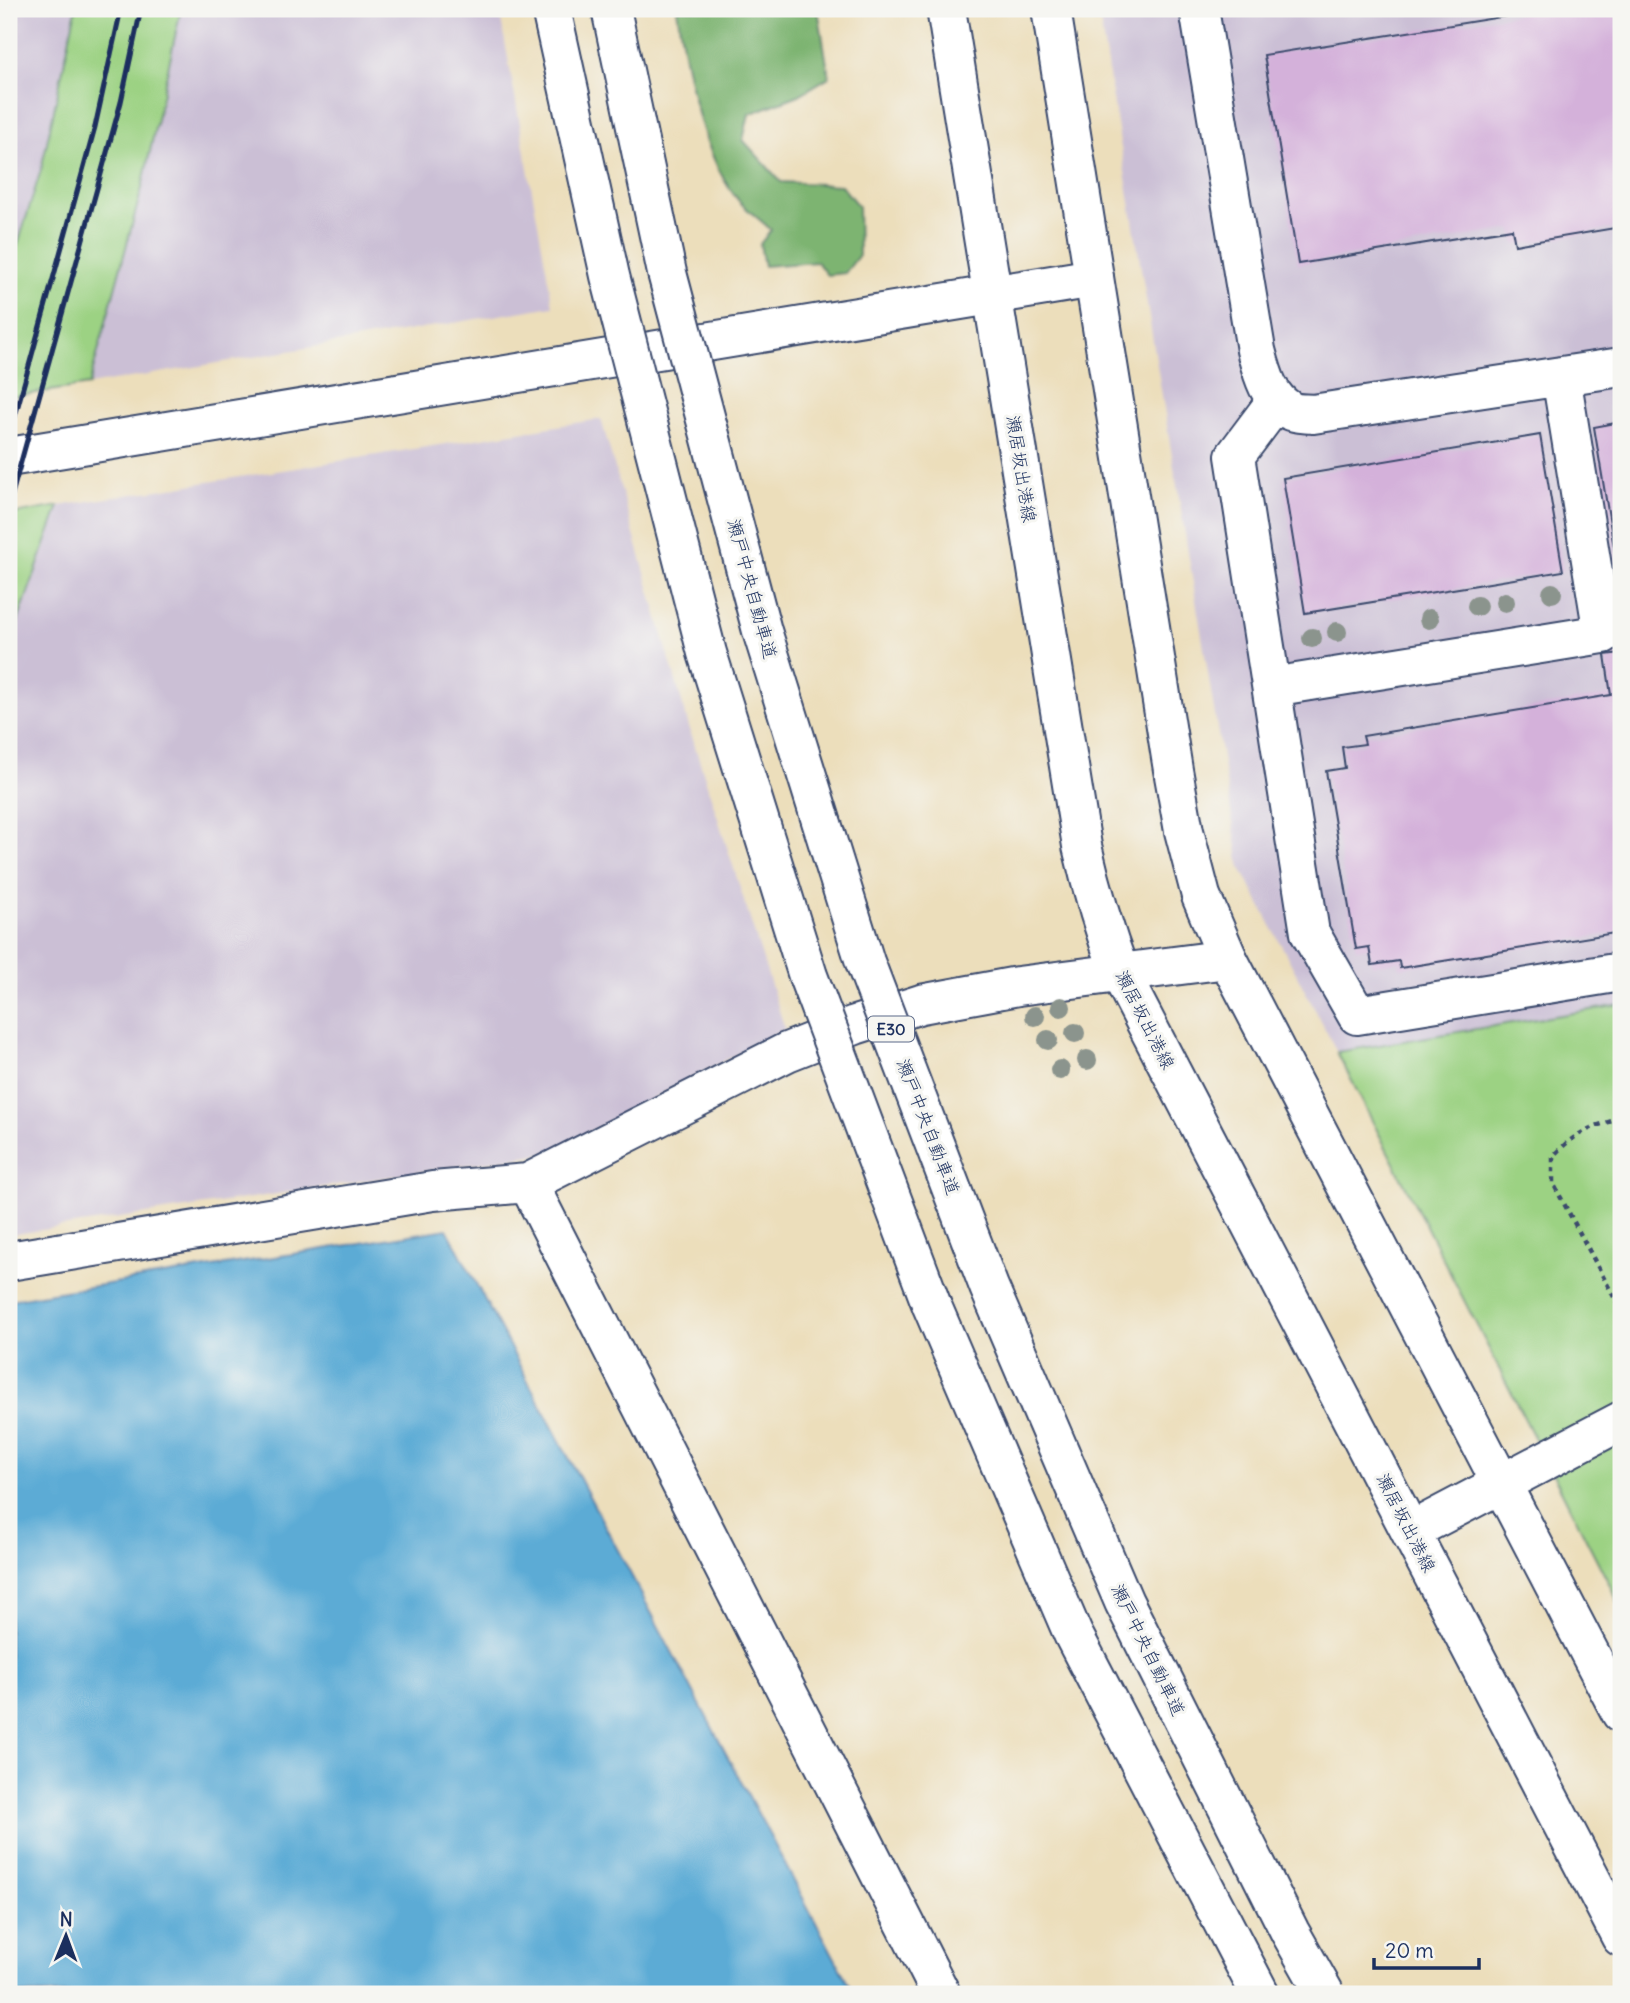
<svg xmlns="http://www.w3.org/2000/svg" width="1630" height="2003" font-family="Delius,'Klee One',sans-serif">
	<rect width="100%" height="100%" fill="#f6f6f2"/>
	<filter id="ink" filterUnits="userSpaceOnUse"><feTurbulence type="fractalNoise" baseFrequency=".0143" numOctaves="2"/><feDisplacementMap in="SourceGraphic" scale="14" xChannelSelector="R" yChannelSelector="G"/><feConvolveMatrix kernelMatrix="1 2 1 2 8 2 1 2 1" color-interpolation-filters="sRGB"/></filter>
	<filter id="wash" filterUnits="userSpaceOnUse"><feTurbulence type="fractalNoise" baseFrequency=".00686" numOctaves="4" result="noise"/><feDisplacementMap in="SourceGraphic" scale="28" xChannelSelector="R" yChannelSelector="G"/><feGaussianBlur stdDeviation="1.57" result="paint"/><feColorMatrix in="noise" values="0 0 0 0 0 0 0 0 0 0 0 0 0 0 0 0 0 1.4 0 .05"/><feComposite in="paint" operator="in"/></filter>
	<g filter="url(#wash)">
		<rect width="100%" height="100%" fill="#ecdebb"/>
		<path fill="#cbbfd5" d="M9 9H76L41 170 9 273Z
			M181 9H499L553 306 89 385 142 188Z
			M1098 9H1621V1005L1337 1052 1240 866Z
			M601 419 691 734 785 1029 551 1152 9 1235V646L59 506Z"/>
		<path fill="#9cd283" stroke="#5c8070" stroke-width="2" d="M76 9H181L142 188 89 385 9 397V273L41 170Z
			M59 506 9 646V515Z
			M1621 1005V1607L1337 1052Z"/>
		<path fill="#7db471" stroke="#4c7268" stroke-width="2" d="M677 9H818L829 77 799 95 749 114 743 140 781 182 841 185 858 206 859 255 845 273 827 275 817 262 764 266 760 244 771 230C761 220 749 212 739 201 701 157 685 66 677 9Z"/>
		<path fill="#5babd5" stroke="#3b6d9a" stroke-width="2" d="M447 1229 854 1994H9V1300Z"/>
		<g id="blocks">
			<path fill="#d4b1da" d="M1551 9H1621V227L1515 245 1512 229 1298 264 1264 55Z
				M1621 422V584H1620L1594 427Z
				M1540 435 1563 571 1305 613 1283 478Z
				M1621 653V932L1400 968 1399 961 1372 965 1369 947 1356 949 1326 771 1345 768 1342 747 1365 744 1363 736 1611 695 1605 655Z"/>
		</g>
	</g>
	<g filter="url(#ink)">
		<use href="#blocks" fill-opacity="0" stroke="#3a496c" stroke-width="2"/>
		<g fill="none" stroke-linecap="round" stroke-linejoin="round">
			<g stroke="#3a496c" stroke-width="42">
				<path id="minor" d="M1199 9 1256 350C1262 373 1268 399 1291 411 1297 414 1306 413 1313 414L1621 367
					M1277 400 1235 456 1310 933 1357 1015 1621 972
					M9 457 1094 278
					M1272 687 1603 634 1561 376
					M528 1183 941 1994
					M9 1261 433 1191 528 1183 787 1052 855 1025 921 1004 1018 986 1228 959
					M1411 1531 1621 1421"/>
			</g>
			<g stroke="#3a496c" stroke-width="42">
				<path id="major" d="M946 9 1082 846C1092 890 1104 931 1120 973L1621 1937
					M1051 9 1173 770 1184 831 1201 896 1228 959 1621 1713"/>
			</g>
			<path stroke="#3a496c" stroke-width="4.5" stroke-dasharray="5 5" stroke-linecap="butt" d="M1621 1119C1592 1125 1574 1134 1553 1156V1183L1621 1310"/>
			<use href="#minor" stroke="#fff" stroke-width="38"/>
			<use href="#major" stroke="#fff" stroke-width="38"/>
			<path stroke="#1b2f5e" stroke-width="5" d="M9 438 95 127 121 9
				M9 505 121 102 141 9"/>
			<g stroke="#3a496c" stroke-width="42" stroke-linecap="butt">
				<path id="highway-bridge" d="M551 9 610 276 707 653 808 976 932 1306 1073 1634 1260 1994
					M611 9 667 273 762 631 865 962 989 1287 1124 1602 1290 1932 1325 1994"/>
			</g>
			<use href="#highway-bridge" stroke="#fff" stroke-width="38"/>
		</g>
		<g fill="#8b948d">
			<circle cx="1552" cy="593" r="10"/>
			<circle cx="1505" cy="602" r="10"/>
			<circle cx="1477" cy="606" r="10"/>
			<circle cx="1429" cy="619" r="10"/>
			<circle cx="1337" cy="632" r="10"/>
			<circle cx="1312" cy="638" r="10"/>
			<circle cx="1061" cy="1007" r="10"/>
			<circle cx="1035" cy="1016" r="10"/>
			<circle cx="1075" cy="1033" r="10"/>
			<circle cx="1048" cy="1040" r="10"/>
			<circle cx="1087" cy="1060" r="10"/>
			<circle cx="1060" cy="1070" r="10"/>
		</g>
	</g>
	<g text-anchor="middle" stroke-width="6" stroke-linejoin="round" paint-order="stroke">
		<rect fill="#f6f6f2" stroke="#5d6b8a" stroke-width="2" x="868" y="1016.5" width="46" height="25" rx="5"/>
		<g font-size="16" font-weight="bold" fill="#1b2f5e">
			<text x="891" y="1035">E30</text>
		</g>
		<g font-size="18" fill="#1b2f5e" stroke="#f6f6f2">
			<text transform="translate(1021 469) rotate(81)" y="6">瀬居坂出港線</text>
			<text transform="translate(752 589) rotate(75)" y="6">瀬戸中央自動車道</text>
			<text transform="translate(1145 1020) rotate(63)" y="6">瀬居坂出港線</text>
			<text transform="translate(928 1127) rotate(69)" y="6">瀬戸中央自動車道</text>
			<text transform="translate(1406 1523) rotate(63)" y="6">瀬居坂出港線</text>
			<text transform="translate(1148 1650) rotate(64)" y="6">瀬戸中央自動車道</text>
		</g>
	</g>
	<rect width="1630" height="2003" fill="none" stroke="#f6f6f2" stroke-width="35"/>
	<g transform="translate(66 1936) rotate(1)" stroke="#f6f6f2" stroke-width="5" paint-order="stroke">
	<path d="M0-5L12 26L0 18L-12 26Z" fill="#1b2f5e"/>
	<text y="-10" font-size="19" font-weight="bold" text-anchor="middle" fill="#1b2f5e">N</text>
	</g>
	<path d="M1374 1958v10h105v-10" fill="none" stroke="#1b2f5e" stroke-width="3.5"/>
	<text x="1385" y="1958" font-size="21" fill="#1b2f5e" stroke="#f6f6f2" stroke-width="5" paint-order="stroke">20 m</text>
</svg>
